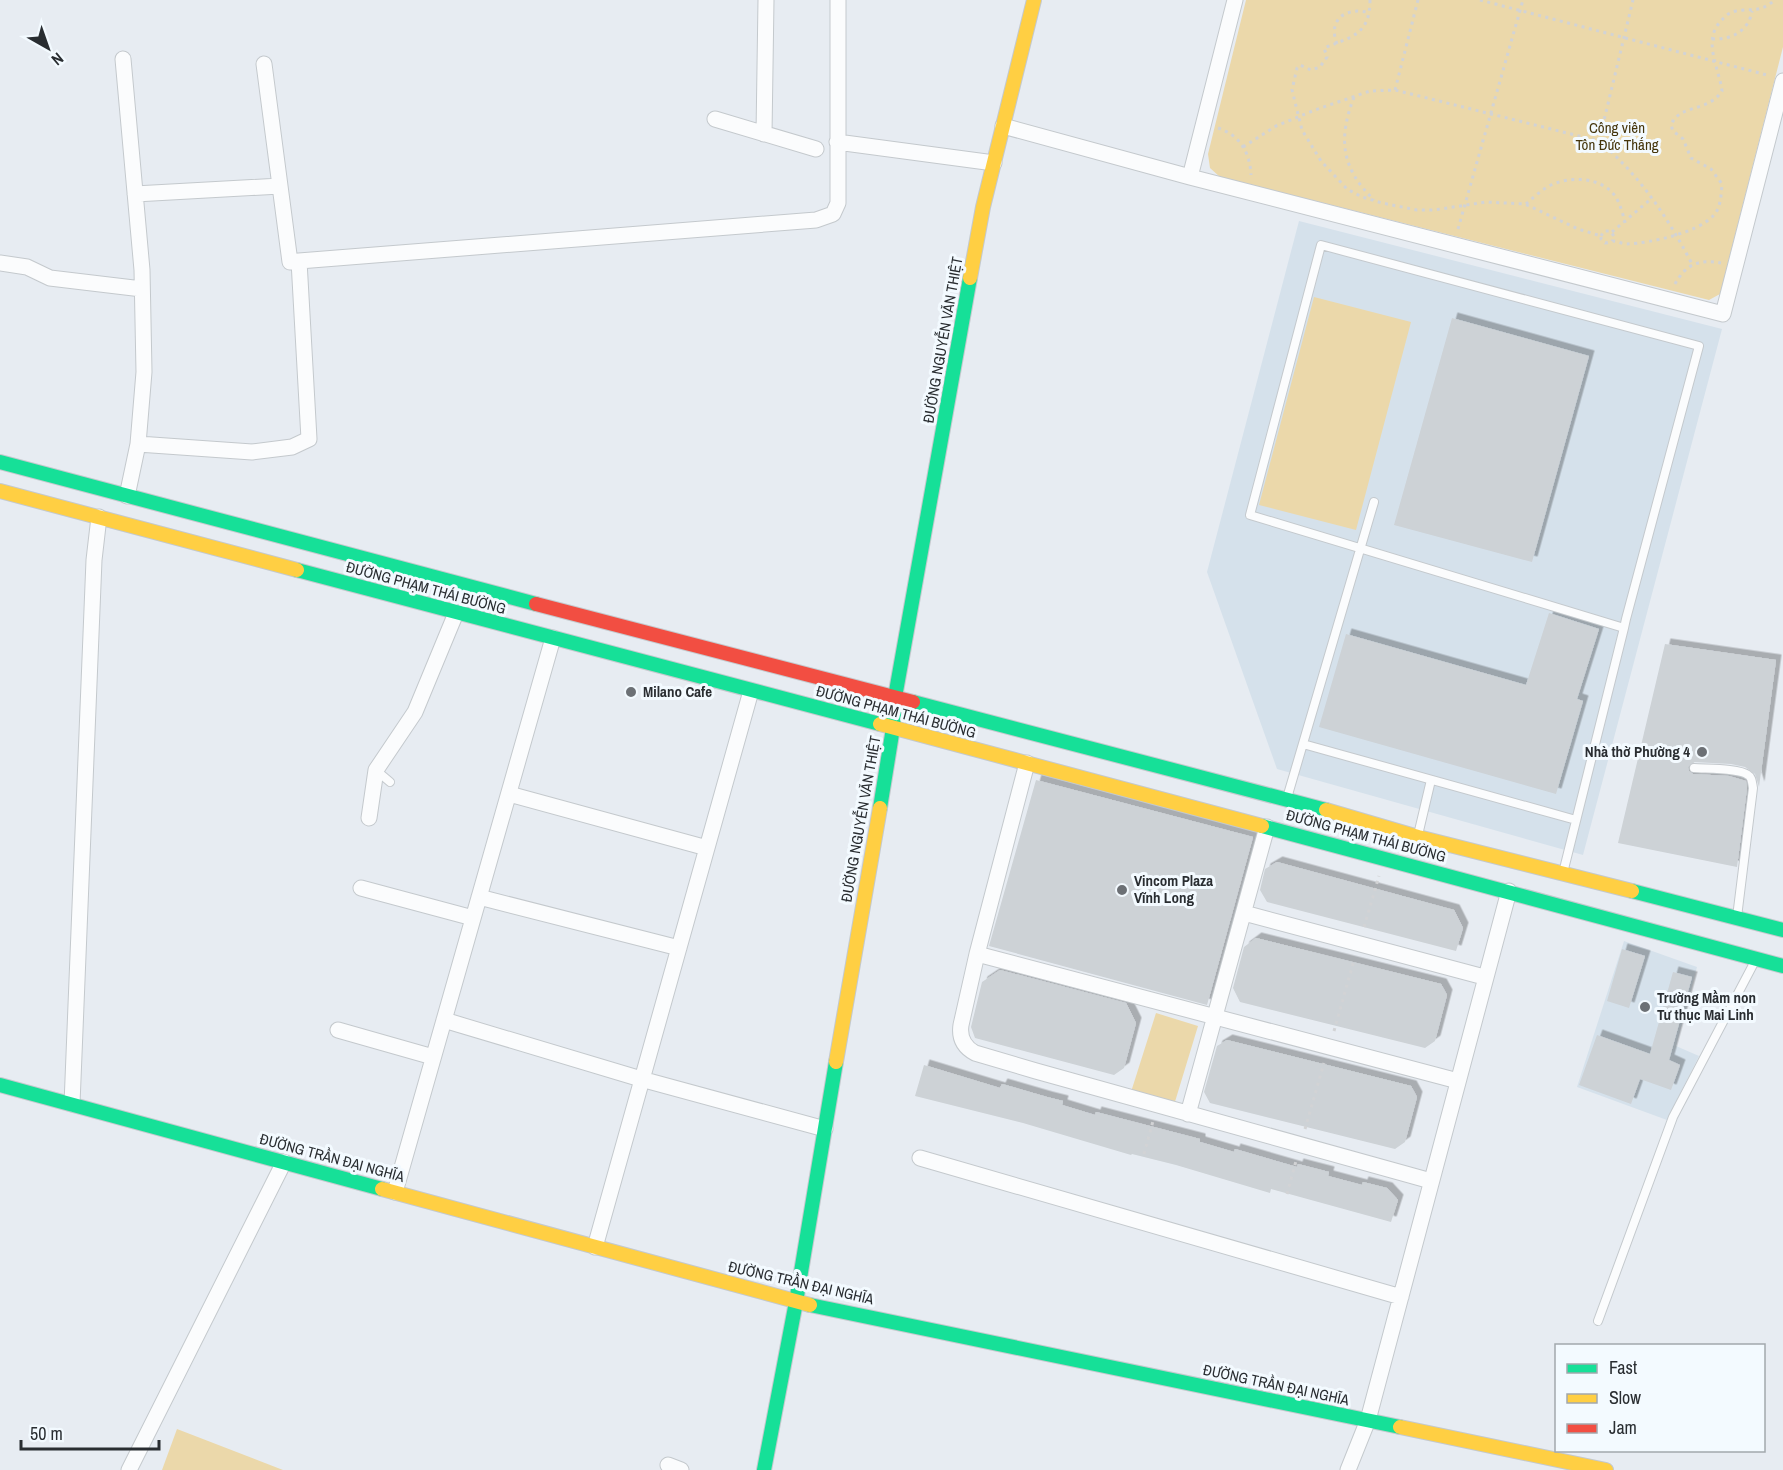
<svg xmlns="http://www.w3.org/2000/svg" width="1783" height="1470" font-family="'Archivo Narrow',sans-serif">
	<defs>
		<filter id="shadow"><feDropShadow dx="5.5" dy="-5.5" stdDeviation="0" flood-color="#0004"/></filter>
	</defs>
	<rect width="100%" height="100%" fill="#e7ecf2"/>
	<path fill="#d5e1eb" d="M1299 221 1722 329 1583 855 1277 769 1207 572Z
		M1624 941 1697 967 1676 1046 1699 1056 1667 1120 1577 1087Z"/>
	<path fill="#ebd8aa" d="M1246 0H1783V47L1720 294 1709 300 1220 177 1210 168 1208 154Z
		M1314 297 1411 322 1356 530 1259 505Z
		M1156 1013 1198 1026 1174 1105 1131 1092Z
		M177 1429 283 1470H162Z"/>
	<path fill="#cdd2d6" filter="url(#shadow)" d="M1452 318 1589 356 1532 562 1394 525Z
		M1549 613 1599 629 1577 699 1583 701 1556 794 1319 727 1346 634 1526 685Z
		M1665 644 1776 660 1759 787 1755 774 1745 767 1731 764 1694 762 1688 767 1689 771 1693 774 1729 776 1746 781 1747 788 1737 867 1618 843Z
		M1036 780 1253 837 1207 1005 989 946Z
		M1277 862 1454 910 1463 928 1456 951 1267 902 1260 890 1265 869Z
		M1256 938 1441 984 1447 995 1435 1041 1425 1048 1240 1002 1233 988 1244 947Z
		M1622 949 1645 956 1629 1008 1607 1001Z
		M1000 970 1126 1003 1136 1023 1124 1068 1114 1075 975 1038 971 1027 982 982Z
		M1673 972 1692 977 1669 1060 1680 1065 1671 1090 1640 1079 1631 1104 1579 1085 1597 1035 1650 1054Z
		M1227 1040 1411 1086 1417 1097 1405 1142 1395 1149 1210 1103 1204 1092 1217 1046Z
		M924 1065 1000 1088 1002 1084 1047 1097 1063 1101 1062 1105 1095 1115 1096 1112 1200 1139V1142L1234 1152 1235 1149 1297 1167 1298 1164 1329 1172 1328 1176 1362 1185 1363 1182 1387 1188 1398 1200 1391 1222 1271 1189 1270 1193 1176 1165 1132 1154 1131 1155 1023 1123 915 1096Z"/>
	<g fill="none" stroke-linecap="round" stroke-linejoin="round">
		<g stroke="#c4c9cd" stroke-width="10">
			<path id="lane" d="M1303 744 1576 820
				M1694 768C1706 769 1739 768 1748 775 1752 777 1752 783 1753 788L1737 917
				M377 771 390 782
				M1287 798 1374 502
				M1418 835 1431 780
				M1563 873 1624 628 1626 619 1699 346 1321 245 1250 515 1624 628
				M1598 1321 1673 1117 1755 961"/>
		</g>
		<g stroke="#c4c9cd" stroke-width="17">
			<path id="street" d="M123 59 142 270 144 372 138 444
				M264 64 290 262 299 261
				M715 119 816 149
				M1003 126 1190 177 1723 314 1783 81
				M764 134 766 0
				M837 142 994 163
				M1190 177 1235 0
				M135 194 280 186
				M0 263 27 267 50 278 142 289
				M127 496 138 444 252 452 292 447 309 439 299 261 816 220 833 214 838 203V0
				M1027 763 977 954 961 1025C959 1038 964 1047 975 1053L1036 1071 1431 1181
				M509 794 707 848
				M369 818 376 770 415 712 456 613
				M361 888 473 918
				M479 897 679 948
				M1244 913 1484 977
				M977 954 1458 1081
				M444 1020 641 1079 825 1129
				M338 1030 433 1057
				M72 1104 94 560 99 517
				M1188 1114 1267 827
				M920 1158 1401 1297
				M395 1192 553 638
				M595 1247 751 691
				M668 1465 681 1470
				M129 1470 284 1162
				M1348 1470 1368 1420 1509 891"/>
		</g>
		<g stroke="#c4c9cd" stroke-width="16">
			<path id="fast" d="M0 462 536 604
				M297 570 880 724
				M913 702 1326 810
				M880 808 893 728 895 697 970 278
				M1262 826 1783 966
				M1632 891 1783 930
				M0 1085 382 1189
				M810 1305 1400 1427
				M764 1470 796 1302 836 1062"/>
		</g>
		<g stroke="#c4c9cd" stroke-width="16">
			<path id="slow" d="M970 278 983 207 1034 0
				M0 491 297 570
				M880 724 1262 826
				M1326 810 1418 837 1632 891
				M836 1062 880 808
				M382 1189 810 1305
				M1400 1427 1606 1470"/>
		</g>
		<g stroke="#c4c9cd" stroke-width="16">
			<path id="jam" d="M536 604 913 702"/>
		</g>
		<path stroke="#d2d3d5" stroke-width="3" stroke-dasharray="3 4.5" stroke-linecap="butt" d="M1370 0C1370 35 1351 37 1324 48L1327 57 1320 67 1311 70 1300 65 1297 68 1292 90 1302 130 1321 161 1347 189 1362 197 1382 203 1417 210H1434L1486 202 1525 204 1578 229 1601 236V239L1605 243C1608 243 1611 241 1613 241 1618 241 1622 244 1627 244 1650 243 1698 233 1714 215 1721 207 1721 195 1722 184L1711 169 1691 158 1683 139 1673 131 1671 125C1680 103 1708 113 1722 91 1719 68 1702 40 1721 21 1725 16 1730 12 1736 11 1754 8 1759 13 1775 0
			M1480 0 1767 75
			M1712 39C1731 40 1749 31 1752 11
			M1337 44C1327 19 1347 6 1370 13
			M1395 90 1418 0
			M1354 97C1338 139 1341 168 1374 200
			M1218 128C1240 135 1250 153 1251 175
			M1599 141 1633 0
			M1243 147 1276 126 1315 110 1370 91 1395 90 1599 141C1640 176 1667 216 1692 264
			M1526 204C1533 198 1540 191 1549 186 1568 176 1601 176 1615 196 1620 203 1623 214 1625 223
			M1458 229 1523 0
			M1612 232 1652 198
			M1601 236 1604 231H1610L1614 236 1612 241
			M1675 284C1686 264 1699 259 1721 263
			M1364 927 1379 876
			M1334 1031 1354 960
			M1305 1129 1324 1063
			M1144 1154 1153 1121
			M1287 1194 1296 1161"/>
		<use href="#lane" stroke="#fbfcfd" stroke-width="8"/>
		<use href="#street" stroke="#fbfcfd" stroke-width="15"/>
		<use href="#fast" stroke="#16e098" stroke-width="14"/>
		<use href="#slow" stroke="#ffcf43" stroke-width="14"/>
		<use href="#jam" stroke="#f24e42" stroke-width="14"/>
	</g>
	<g fill="#6c7075" stroke="#f3faff" stroke-width="2">
		<circle cx="631" cy="692" r="6"/>
		<circle cx="1702" cy="752" r="6"/>
		<circle cx="1122" cy="890" r="6"/>
		<circle cx="1645" cy="1007" r="6"/>
	</g>
	<g text-anchor="middle" stroke-width="6" stroke-linejoin="round" paint-order="stroke">
		<g font-size="15" fill="#45350b" stroke="#f3faff">
			<text x="1617" y="133">Công viên<tspan x="1617" dy="17">Tôn Đức Thắng</tspan></text>
		</g>
		<g font-size="15" fill="#292d31" stroke="#f3faff">
			<text transform="translate(943 340) rotate(-80)" y="5">ĐƯỜNG NGUYỄN VĂN THIỆT</text>
			<text transform="translate(426 588) rotate(15)" y="5">ĐƯỜNG PHẠM THÁI BƯỜNG</text>
			<text transform="translate(896 712) rotate(15)" y="5">ĐƯỜNG PHẠM THÁI BƯỜNG</text>
			<text transform="translate(861 819) rotate(-80)" y="5">ĐƯỜNG NGUYỄN VĂN THIỆT</text>
			<text transform="translate(1366 836) rotate(15)" y="5">ĐƯỜNG PHẠM THÁI BƯỜNG</text>
			<text transform="translate(332 1158) rotate(15)" y="5">ĐƯỜNG TRẦN ĐẠI NGHĨA</text>
			<text transform="translate(801 1283) rotate(13)" y="5">ĐƯỜNG TRẦN ĐẠI NGHĨA</text>
			<text transform="translate(1276 1385) rotate(12)" y="5">ĐƯỜNG TRẦN ĐẠI NGHĨA</text>
		</g>
		<g font-size="15" font-weight="bold" fill="#292d31" stroke="#f3faff" text-anchor="start">
			<text x="643" y="697">Milano Cafe</text>
			<text x="1690" y="757" text-anchor="end">Nhà thờ Phường 4</text>
			<text x="1134" y="886">Vincom Plaza<tspan x="1134" dy="17">Vĩnh Long</tspan></text>
			<text x="1657" y="1003">Trường Mầm non<tspan x="1657" dy="17">Tư thục Mai Linh</tspan></text>
		</g>
	</g>
	<rect x="1555" y="1344" width="210" height="108" fill="#f3faff" stroke="#a2a8ad" stroke-width="1.5"/>
	<rect x="1567" y="1364" width="30" height="9" fill="#16e098" stroke="#a2a8ad" stroke-width="1.5"/>
	<text x="1609" y="1374" font-size="18" fill="#292d31">Fast</text>
	<rect x="1567" y="1394" width="30" height="9" fill="#ffcf43" stroke="#a2a8ad" stroke-width="1.5"/>
	<text x="1609" y="1404" font-size="18" fill="#292d31">Slow</text>
	<rect x="1567" y="1424" width="30" height="9" fill="#f24e42" stroke="#a2a8ad" stroke-width="1.5"/>
	<text x="1609" y="1434" font-size="18" fill="#292d31">Jam</text>
	<g transform="translate(48 48) rotate(140)" stroke="#f3faff" stroke-width="4.5" paint-order="stroke">
	<path d="M0-4.5L10 22L0 15L-10 22Z" fill="#292d31"/>
	<text y="-9" font-size="16" font-weight="bold" text-anchor="middle" fill="#292d31">N</text>
	</g>
	<path d="M21 1440v9h138v-9" fill="none" stroke="#292d31" stroke-width="3"/>
	<text x="30" y="1440" font-size="18" fill="#292d31" stroke="#f3faff" stroke-width="4.5" paint-order="stroke">50 m</text>
</svg>
